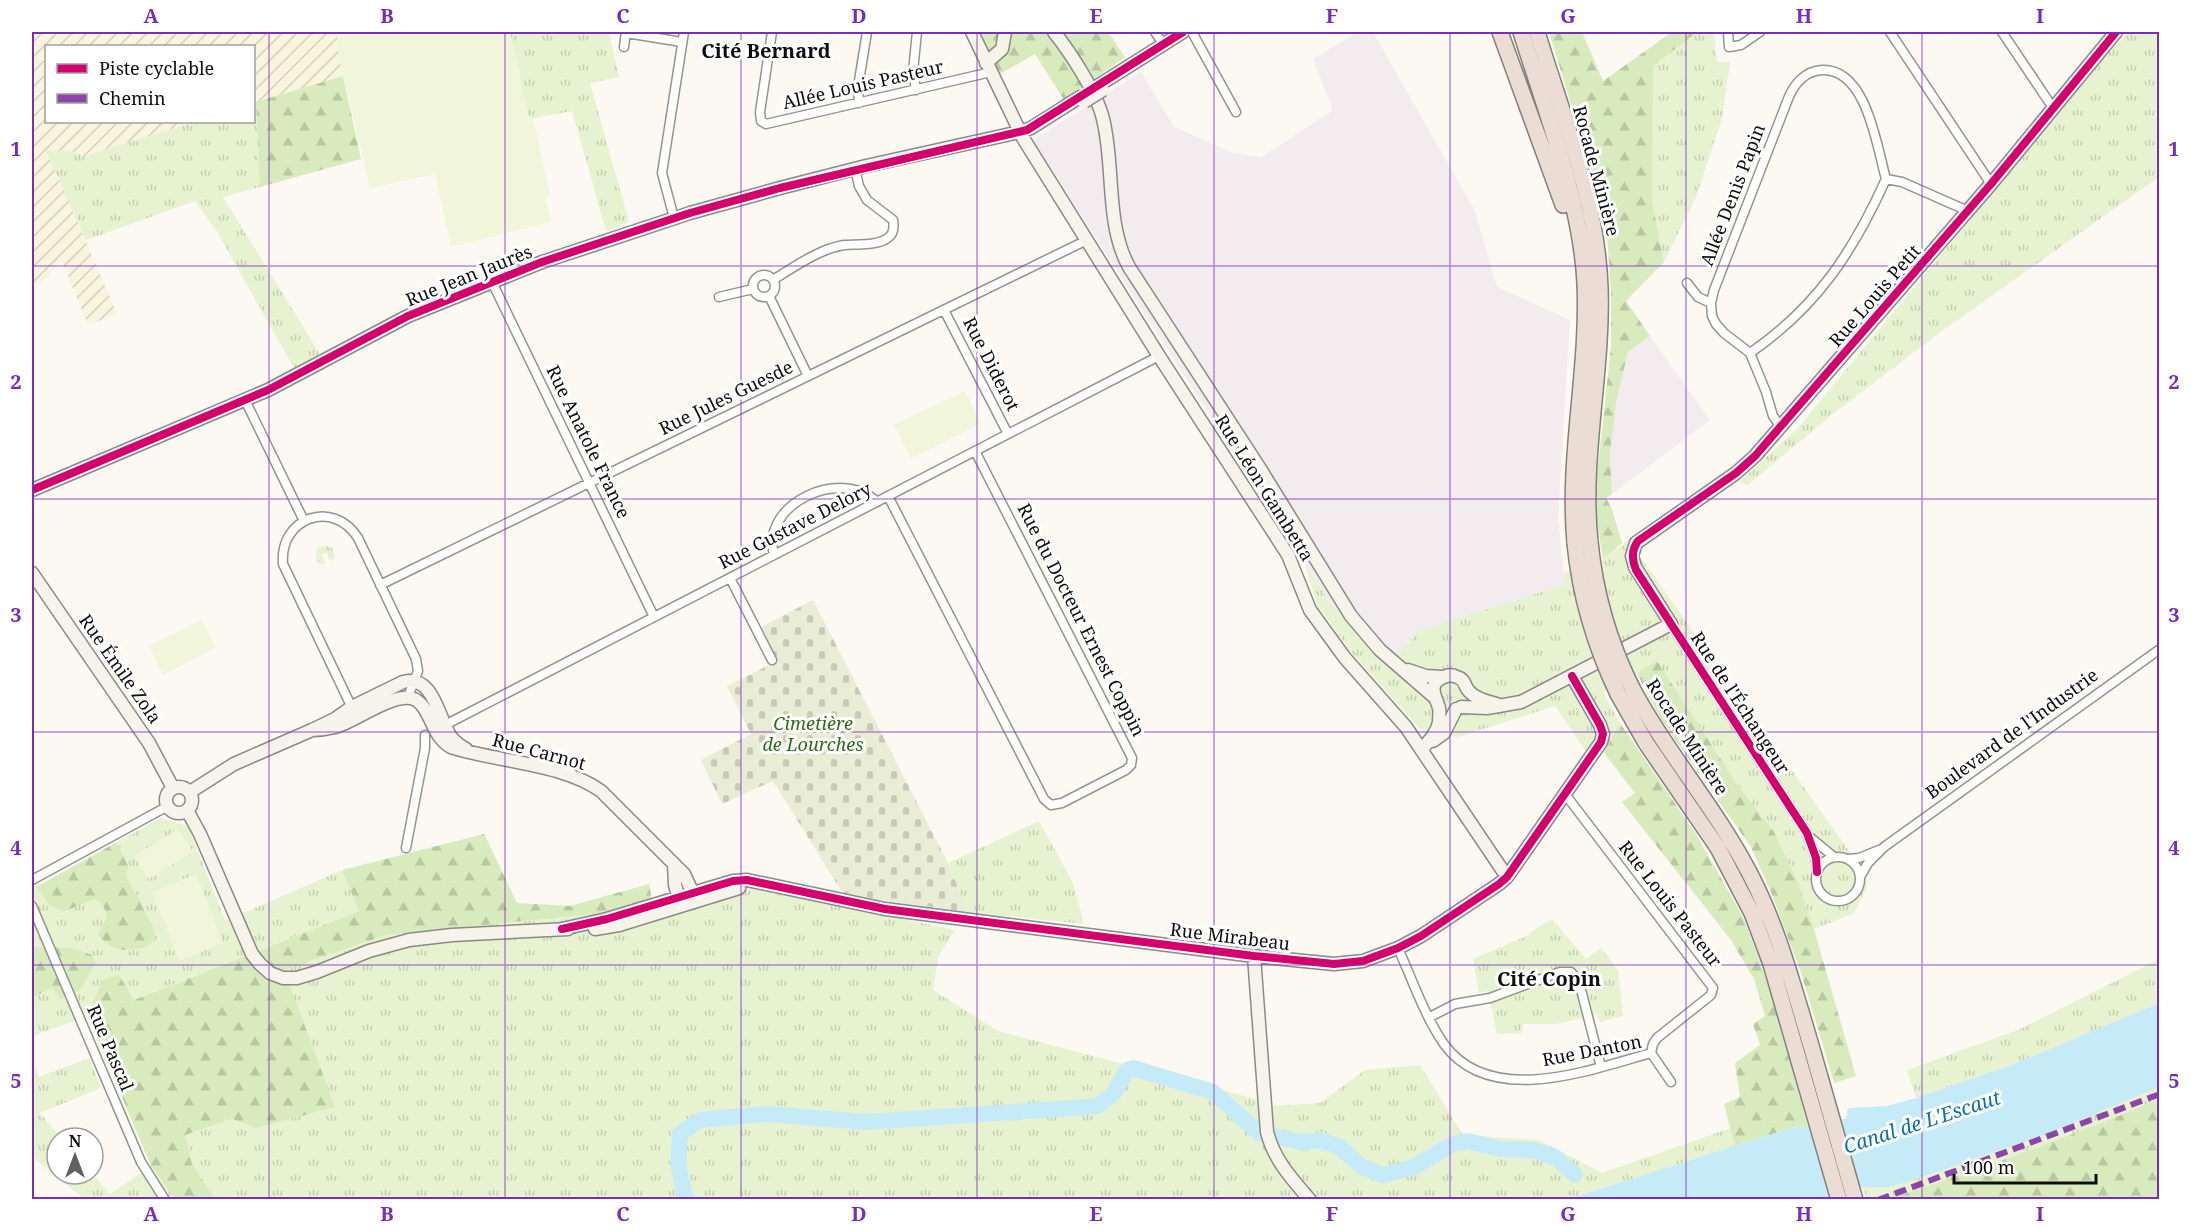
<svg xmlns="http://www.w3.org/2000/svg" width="2191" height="1231" font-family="'Noto Serif',serif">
	<defs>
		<pattern id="farmland-furrows" width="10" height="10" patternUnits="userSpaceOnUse" patternTransform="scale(1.5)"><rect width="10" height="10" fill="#f9f4dd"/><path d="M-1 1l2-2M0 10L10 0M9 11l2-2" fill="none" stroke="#d4d0bc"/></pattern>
		<pattern id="grass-tufts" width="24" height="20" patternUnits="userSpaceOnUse" patternTransform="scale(1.5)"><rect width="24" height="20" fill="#e7f2d0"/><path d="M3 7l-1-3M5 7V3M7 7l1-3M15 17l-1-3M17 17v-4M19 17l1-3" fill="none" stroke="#c5ceb1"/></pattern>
		<pattern id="forest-firs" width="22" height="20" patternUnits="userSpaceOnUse" patternTransform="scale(1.5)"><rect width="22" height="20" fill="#d8ebbd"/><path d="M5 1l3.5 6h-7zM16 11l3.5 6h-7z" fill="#b8c8a1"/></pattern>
		<pattern id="cemetery-stones" width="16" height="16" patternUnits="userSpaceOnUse" patternTransform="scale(1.5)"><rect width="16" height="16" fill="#e9edd5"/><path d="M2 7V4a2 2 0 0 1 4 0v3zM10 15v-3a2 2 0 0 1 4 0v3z" fill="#c7cab6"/></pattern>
	</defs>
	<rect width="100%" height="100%" fill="#fbf9f2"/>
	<path fill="#f2ecef" d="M1358 32H1373L1475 211 1497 287 1570 320 1558 518 1565 585 1420 630 1389 666 1372 650 1333 607 1033 140 1141 72 1174 127 1233 153 1262 157 1333 110 1313 59Z
		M1650 336 1710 420 1612 494 1610 454 1616 403 1628 352Z"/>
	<path fill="url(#farmland-furrows)" d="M32 32H337L339 57 343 76 254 103V46H46V122H195L84 156 70 151H47L117 314 88 325 61 259 47 278 32 288Z"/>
	<path fill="url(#grass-tufts)" d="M510 32H609L619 77 590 83 629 222 606 231 572 111 529 119Z
		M1697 32H1714L1717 62H1730L1722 118 1696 197 1664 262 1652 202 1653 65Z
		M2129 32H2159V177L1942 331 1833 414 1748 485 1739 482 1797 429 2109 52Z
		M256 102 260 187 223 197 320 354 294 368 216 230 195 201 86 240 46 151H70L84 156 195 122H254V103Z
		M1630 539 1639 555 1866 875 1867 887 1854 913 1814 929 1798 882 1774 832 1737 784 1657 662 1603 692 1620 723 1604 753 1594 745 1588 754 1555 706 1458 737 1421 730 1352 653 1317 605 1305 564 1333 607 1372 650 1389 665 1420 630 1564 585V573L1603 559Z
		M322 546 331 547 335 554 333 561 328 558V553L322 554 325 565 318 563 316 559 317 549Z
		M161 818 188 826 225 921 342 870 359 911 133 1000 103 980 87 1014 69 1023 32 1036V998L53 988 33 947H32V890L36 887 50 906 94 899 103 903 107 915 102 923 153 927 126 875 129 868 117 842Z
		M1039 821 1073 883 1084 924 968 912 948 863Z
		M715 884 762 889 955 930 939 955 933 990 998 1031 1260 1100 1273 1106 1320 1103 1365 1070 1420 1065 1463 1135 1539 1140 1602 1173 1731 1128 1735 1146 1565 1200H215L192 1164 185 1135 232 1119 257 1128 334 1107 283 970 386 935 539 919 652 900Z
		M1552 919 1586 959 1601 948 1618 970 1623 1016 1600 1022 1597 1015 1555 1024H1523L1522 1033 1497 1034 1488 991 1479 993 1473 959 1529 935V933Z
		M2159 959V1003L2014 1064 1916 1098 1907 1070 2018 1030Z
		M89 1058 101 1088 40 1113 61 1138H57V1174H92L110 1194 151 1166 175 1199H84L32 1157V1060L39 1077Z
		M2159 1087V1099L2095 1127 1999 1163 1889 1199H1867L1862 1187H1890L1934 1173 2054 1131Z"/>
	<path fill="url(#forest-firs)" d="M980 32H1108L1125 57 1064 100 1035 54 998 75Z
		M1549 32H1582L1603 81 1672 32H1697L1653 66 1652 202 1664 262 1626 301 1650 336 1628 352 1616 403 1610 454 1612 494 1606 498 1612 509 1622 543 1603 559 1597 521 1596 485 1611 347V292L1607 235 1593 176Z
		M343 76 361 159 260 187 256 102Z
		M1657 661 1737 784 1774 832 1798 882 1814 929 1856 1076 1834 1083 1802 976 1773 897 1751 847 1660 718 1637 673Z
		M1620 723 1696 834 1743 917 1771 992 1808 1127 1798 1126 1735 1146 1724 1104 1740 1097 1735 1063 1760 1045 1753 1024 1765 1016 1754 979 1731 940 1622 802 1635 793 1604 753Z
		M484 834 517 903 570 906 649 884 652 900 602 913 386 935 284 970 335 1107 257 1128 232 1119 185 1135 192 1164 215 1199H175L151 1166 87 1014 103 980 119 975 134 1000 359 911 342 870Z
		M117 842 129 868 126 875 153 927 155 939 146 947C124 952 113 952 98 935L107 915 102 903 94 899 65 911 50 906 36 887Z
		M32 947 72 948 92 955 96 963 80 990 60 999 53 988 32 998Z
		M2159 1099V1199H1889C1981 1169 2071 1137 2159 1099Z"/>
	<path fill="url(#cemetery-stones)" d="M813 600 948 863 968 912 880 900 842 892 773 781 722 804 701 760 751 734 727 686 777 661 761 627Z"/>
	<path fill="#f1f6da" d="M337 32H510L529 118H533L550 194 545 196 551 222 451 247 435 174 370 188 339 57Z
		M965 391 981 424 911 458 894 425Z
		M202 620 216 647 163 675 149 646Z
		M178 829 193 852 148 879 134 856Z
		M196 874 223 943 180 961 152 892Z"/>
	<path fill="#c5ebf8" d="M2159 1003V1087L2054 1131 1934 1173 1890 1187H1862L1828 1199 1565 1200 1798 1126 1813 1128 1846 1118 1848 1108 1887 1106 1916 1098 2014 1064Z"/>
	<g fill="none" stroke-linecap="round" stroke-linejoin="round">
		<path stroke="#c5ebf8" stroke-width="16" d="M686 1200 678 1165 680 1134 700 1120 767 1114 866 1122 1098 1106 1114 1093 1127 1070 1133 1068 1213 1092 1259 1133 1301 1142 1321 1140 1340 1147 1362 1167 1383 1175 1414 1167 1453 1144 1468 1141 1500 1149 1532 1150 1555 1157 1575 1175"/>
		<g stroke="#959491" stroke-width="11">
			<path id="street" d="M772 32 760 112 761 121 766 124 991 72
				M1155 32 1164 45
				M1192 32 1236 112
				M1728 32 1729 47 1741 45 1760 32
				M1890 32 1991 184
				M2002 32 2053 108
				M626 33 682 42
				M624 47 626 32
				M916 90 913 71 917 32
				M859 103 858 87 867 32
				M674 218 662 173 684 32
				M753 286a11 11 0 1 1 22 0a11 11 0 1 1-22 0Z
				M773 280C794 267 819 249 844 245 857 244 879 246 889 237 894 233 894 226 893 220L867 200 859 186 855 169
				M492 282 654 617
				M1687 283 1698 297 1711 303 1712 316 1716 324 1724 333 1750 353 1766 392 1773 416 1781 427
				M769 296 808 376
				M719 297 753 289
				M1711 303 1714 290 1788 99C1794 84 1805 71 1822 70 1867 68 1877 148 1886 179L1902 182 1968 211
				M944 310 1008 434
				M1750 353C1817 307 1853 252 1886 179
				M245 400 304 521
				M888 496 1044 799 1051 805 1062 803 1126 770 1131 765 1132 758 975 451
				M774 555C760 503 842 467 877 502
				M730 578 772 660
				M380 585 1087 240
				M1671 624 1807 833 1816 858 1817 872
				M354 712 283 564C279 518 333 498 358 538L416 659 418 671 408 697
				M445 725 1159 356
				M1565 794 1713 988 1711 995 1657 1038 1653 1044 1651 1053
				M1811 838 1834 857
				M406 848 425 748V735
				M1816 879a22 22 0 1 1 44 0a22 22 0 1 1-44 0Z
				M1848 859 1859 858 1879 850
				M1860 877 1868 863 1884 847 2160 649
				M32 880 168 806
				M32 906 141 1162 165 1200
				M1398 948C1412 979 1425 1017 1444 1044 1490 1108 1590 1070 1651 1053L1671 1082
				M1430 1017 1455 1004 1490 998 1560 972H1571L1579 982 1601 1067"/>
		</g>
		<g stroke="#8b8a87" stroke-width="15">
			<path id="secondary" d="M972 32 1023 138 1159 356 1288 555 1310 610 1345 658 1406 727 1507 877
				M1054 32C1070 52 1097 93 1103 119 1115 167 1105 223 1129 267L1259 467 1351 616 1380 650 1433 696
				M986 63 1002 49 1005 32
				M1099 85 1183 32
				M32 490 268 390 408 316 542 262 690 213 780 188 866 166 1020 132 1031 128 1080 97
				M32 573 149 743 173 788
				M1408 670 1426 676 1442 677
				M1461 707 1487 708 1521 702 1671 624 1635 567 1632 556 1636 543 1736 473 1755 456 1991 184 2116 32
				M312 730C319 730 327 729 335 727 355 722 397 689 416 700 432 710 431 736 451 747 497 762 562 763 601 791L684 874 696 900
				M1433 741 1444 733 1456 709
				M1422 749C1429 741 1437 733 1439 722 1439 718 1440 712 1439 708 1436 697 1426 684 1444 677 1448 675 1453 675 1457 677 1465 679 1464 685 1468 690 1474 698 1488 702 1497 704
				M166 800a13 13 0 1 1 26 0a13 13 0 1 1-26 0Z
				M190 792 234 764 312 730 335 719 352 707 403 682C434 674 438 718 451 737 455 742 460 746 466 749
				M187 810 200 834 252 954 260 964 270 973 283 978H297L317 972 369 951 409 940 452 935 568 929
				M674 865 675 885 681 905
				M562 929 607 919 733 881 747 880 885 909 1254 956 1334 964 1363 961 1398 948 1421 936 1499 884 1507 877 1601 742 1603 734 1600 725 1572 676
				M595 929 619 925 739 888
				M1254 956 1267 1132C1274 1160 1292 1179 1310 1200"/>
		</g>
		<g stroke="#82817e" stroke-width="18">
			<path id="highway" d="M1500 32 1563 205
				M1521 32C1545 109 1581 202 1585 283 1589 370 1567 456 1575 543
				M1537 32C1562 114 1597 200 1600 287 1603 372 1581 457 1590 542
				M1632 688C1666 752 1715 807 1749 872 1775 921 1789 972 1805 1025 1822 1083 1838 1141 1855 1200
				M1618 694 1646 743 1718 848 1752 913 1771 964 1839 1200"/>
		</g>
		<use href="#street" stroke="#fefefd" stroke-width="8"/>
		<use href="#secondary" stroke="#f5f3ea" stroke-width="12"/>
		<use href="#highway" stroke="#ebddd3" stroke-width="15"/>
		<g stroke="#8b8a87" stroke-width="15" stroke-linecap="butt">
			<path id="secondary-bridge" d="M1084 102 1103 90"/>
		</g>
		<g stroke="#82817e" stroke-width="18" stroke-linecap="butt">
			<path id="highway-bridge" d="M1590 542C1595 593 1609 642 1632 688
				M1575 543C1580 596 1595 646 1618 694"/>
		</g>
		<use href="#secondary-bridge" stroke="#f5f3ea" stroke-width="12"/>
		<use href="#highway-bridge" stroke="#ebddd3" stroke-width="15"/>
		<path stroke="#8e44ad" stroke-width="6" stroke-dasharray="12 6" stroke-linecap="butt" d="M1878 1200 2160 1094"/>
		<g stroke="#fff" stroke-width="11">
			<path id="cycleway" d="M32 490 268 390 408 316 542 262 690 213 780 188 1027 130 1183 32
				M1817 872 1816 858 1807 833 1636 570C1632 560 1631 550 1638 541L1736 473 1755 456 1991 184 2116 32
				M562 929 607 919 733 881 747 880 885 909 1254 956 1334 964 1363 961 1398 948 1421 936 1499 884 1507 877 1601 742 1603 734 1600 725 1572 676"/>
		</g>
		<use href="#cycleway" stroke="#d6006c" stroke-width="8"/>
	</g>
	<path fill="none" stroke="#7b2cbf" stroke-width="1.5" stroke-opacity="0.55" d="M269 32V1200M505 32V1200M741 32V1200M977 32V1200M1214 32V1200M1450 32V1200M1686 32V1200M1922 32V1200M32 266H2160M32 499H2160M32 732H2160M32 965H2160"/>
	<g text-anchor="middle" stroke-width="6" stroke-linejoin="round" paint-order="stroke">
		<g font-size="18" fill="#0e0e0e" stroke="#fff">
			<text transform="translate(863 85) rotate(-13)" y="6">Allée Louis Pasteur</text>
			<text transform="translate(1596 171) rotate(75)" y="6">Rocade Minière</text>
			<text transform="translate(1733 195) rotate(-69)" y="6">Allée Denis Papin</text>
			<text transform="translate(469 276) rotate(-22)" y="6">Rue Jean Jaurès</text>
			<text transform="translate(1875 296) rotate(-49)" y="6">Rue Louis Petit</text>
			<text transform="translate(991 364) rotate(63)" y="6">Rue Diderot</text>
			<text transform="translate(726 398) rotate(-26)" y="6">Rue Jules Guesde</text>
			<text transform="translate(588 442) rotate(64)" y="6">Rue Anatole France</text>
			<text transform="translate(1264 488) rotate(58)" y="6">Rue Léon Gambetta</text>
			<text transform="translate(795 526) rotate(-27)" y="6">Rue Gustave Delory</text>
			<text transform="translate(1081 620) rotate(63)" y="6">Rue du Docteur Ernest Coppin</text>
			<text transform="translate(120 669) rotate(55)" y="6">Rue Émile Zola</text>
			<text transform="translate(1740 703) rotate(57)" y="6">Rue de l'Échangeur</text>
			<text transform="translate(2012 734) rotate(-36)" y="6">Boulevard de l'Industrie</text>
			<text transform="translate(1687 737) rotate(57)" y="6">Rocade Minière</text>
			<text transform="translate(539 752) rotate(15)" y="6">Rue Carnot</text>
			<text transform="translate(1670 904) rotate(52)" y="6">Rue Louis Pasteur</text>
			<text transform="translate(1230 937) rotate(7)" y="6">Rue Mirabeau</text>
			<text transform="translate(110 1048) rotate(67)" y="6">Rue Pascal</text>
			<text transform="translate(1592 1051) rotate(-11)" y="6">Rue Danton</text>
		</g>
		<g font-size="18" font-style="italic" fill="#306b18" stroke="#fff">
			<text x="813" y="730">Cimetière<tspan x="813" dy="21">de Lourches</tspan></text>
		</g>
		<g font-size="20" font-weight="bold" fill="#0e0e0e" stroke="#fff">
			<text x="766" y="58">Cité Bernard</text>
			<text x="1549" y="986">Cité Copin</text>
		</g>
		<g font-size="20" font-style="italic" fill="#0c72aa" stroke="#fff">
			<text transform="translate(1922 1122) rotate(-18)" y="7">Canal de L'Escaut</text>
		</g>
	</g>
	<rect width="2191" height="1231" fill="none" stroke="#ffffff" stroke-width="66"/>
	<rect x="45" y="45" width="210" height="78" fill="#ffffff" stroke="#9f9f9f" stroke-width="1.5"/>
	<rect x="57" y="64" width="30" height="9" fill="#d6006c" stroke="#9f9f9f" stroke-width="1.5"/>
	<text x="99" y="75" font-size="18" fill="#0e0e0e">Piste cyclable</text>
	<rect x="57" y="94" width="30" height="9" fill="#8e44ad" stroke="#9f9f9f" stroke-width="1.5"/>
	<text x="99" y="105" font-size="18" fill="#0e0e0e">Chemin</text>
	<g transform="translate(75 1156)"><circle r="28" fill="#ffffff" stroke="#9f9f9f" stroke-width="1.5"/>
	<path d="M0-4.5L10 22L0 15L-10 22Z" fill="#61605e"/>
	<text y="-9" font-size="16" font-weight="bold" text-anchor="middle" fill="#0e0e0e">N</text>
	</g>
	<path d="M1954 1174v9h142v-9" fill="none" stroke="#0e0e0e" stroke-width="3"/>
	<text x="1963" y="1174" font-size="18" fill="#0e0e0e" stroke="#ffffff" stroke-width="4.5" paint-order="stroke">100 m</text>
	<rect x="33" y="33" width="2125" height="1165" fill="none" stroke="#7b2cbf" stroke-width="2"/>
	<g font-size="20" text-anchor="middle" font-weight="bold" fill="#7b2cbf">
		<text x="151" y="23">A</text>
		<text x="387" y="23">B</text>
		<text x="623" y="23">C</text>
		<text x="859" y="23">D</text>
		<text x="1096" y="23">E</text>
		<text x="1332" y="23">F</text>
		<text x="1568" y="23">G</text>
		<text x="1804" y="23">H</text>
		<text x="2040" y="23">I</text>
		<text x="16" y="156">1</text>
		<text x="2174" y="156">1</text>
		<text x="16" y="389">2</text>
		<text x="2174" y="389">2</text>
		<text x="16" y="622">3</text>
		<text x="2174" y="622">3</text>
		<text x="16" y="855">4</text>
		<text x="2174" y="855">4</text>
		<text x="16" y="1088">5</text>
		<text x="2174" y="1088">5</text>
		<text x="151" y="1221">A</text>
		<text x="387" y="1221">B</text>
		<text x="623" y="1221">C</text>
		<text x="859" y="1221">D</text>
		<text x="1096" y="1221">E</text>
		<text x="1332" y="1221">F</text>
		<text x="1568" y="1221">G</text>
		<text x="1804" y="1221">H</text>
		<text x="2040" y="1221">I</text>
	</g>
</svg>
